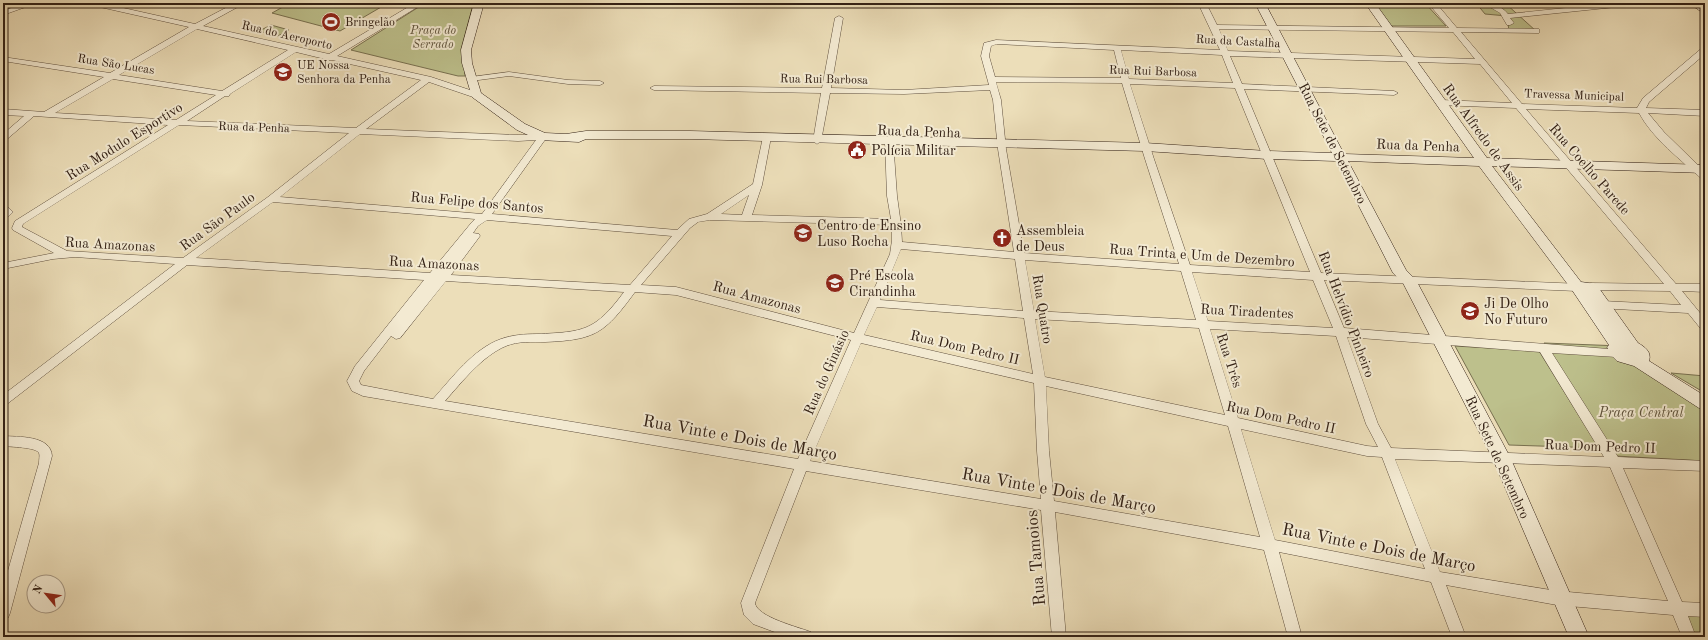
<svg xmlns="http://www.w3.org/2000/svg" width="1708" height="640" font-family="'Old Standard TT',serif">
	<rect width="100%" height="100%" fill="#ecdeb9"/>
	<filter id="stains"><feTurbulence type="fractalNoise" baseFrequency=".005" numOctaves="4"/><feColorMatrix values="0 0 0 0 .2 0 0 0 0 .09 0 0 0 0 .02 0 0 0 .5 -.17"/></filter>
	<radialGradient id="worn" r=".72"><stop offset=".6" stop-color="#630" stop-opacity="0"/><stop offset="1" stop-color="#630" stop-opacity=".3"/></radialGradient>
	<path fill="#bdc08c" stroke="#787050" d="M290 3H388L340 31 272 13Z
		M425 3H477L463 46 465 76H458L351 50Z
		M1374 3H1425L1446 26H1391Z
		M1476 3H1487L1496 9 1489 3H1505L1536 31H1509L1507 16 1485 14Z
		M271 25 289 30 278 36 259 31Z
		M1544 343 1621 346 1705 400V461L1616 456Z
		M1455 346 1539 351 1599 448 1509 445Z
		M1671 373 1705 376V393Z
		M1678 608 1705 610V637H1689Z"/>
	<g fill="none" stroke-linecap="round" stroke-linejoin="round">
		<g stroke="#60503e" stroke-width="1">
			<path id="street" d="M26 3H37L3 15V11Z
				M87 3H101L195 24 235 3H245L203 26 329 54 415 3H424L337 56 431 77 479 93 480 95 476 97H473L429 82 366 129 518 135H546L547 137 492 214 677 230 689 219 707 214 753 184 763 137 767 134 771 137 762 185 752 215 891 219 887 196 885 140 889 137 893 140 897 196 901 225 902 242 1014 252 998 149 993 100 990 90 904 94 830 93 821 141 817 144 813 141 821 93 654 90 650 88 654 86 822 88 835 18 839 16 843 18 831 88 904 90 989 85 981 56 984 43 996 40 1220 50 1198 3H1206L1217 25 1449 28 1428 3H1436L1457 28 1539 29V33H1536L1461 32 1522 104 1637 108 1643 98 1702 48H1705V54L1649 102 1646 108 1705 110V116L1648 113 1664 132 1705 172V180L1702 179C1680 159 1653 139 1639 113L1526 109 1676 284H1705V292L1682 291 1705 319V330L1701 329 1688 313 1598 308 1597 305 1598 302 1602 301 1681 305 1670 291 1587 290 1586 287 1587 284 1591 283 1664 284 1516 108 1438 105 1437 103 1441 100 1512 103 1480 64 1230 56 1242 84 1394 91 1398 93 1394 95 1244 89 1321 273 1581 284 1582 287 1581 290 1577 291 1324 280 1344 328 1621 350 1623 353 1621 356 1617 357 1552 353 1618 457 1705 461V471L1623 468 1682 602 1705 603V617L1688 616 1696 637H1682L1673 615 1557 605 1446 585 1466 637H1452L1431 582 1279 552 1302 637H1288L1264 550 1055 512 1066 637H1052L1041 510 806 471 755 603C757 617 798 627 811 632L813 637H788L753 624 744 615 741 603 794 469 363 396 352 391 347 381 355 366 424 280 187 265 7 404 3 406V395L175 264 75 257 53 259 3 269V263L54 253 13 230 12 228 15 221 168 125 34 116 6 140 3 141V134L24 116 3 115V109L44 112 104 77 3 61V57L110 73 189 27 91 5ZM197 29 288 50 222 91 119 75ZM1219 29 1453 32 1475 59 1228 51ZM997 44 1114 50 1121 78 995 77 989 56 991 46ZM1121 50 1222 55 1233 83 1129 79ZM296 52 329 60H332L421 80 356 128 187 121 225 96H229L230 94ZM113 79 216 95 176 120 55 113ZM996 82 1122 83 1145 159 1179 264 1024 253 1006 149 1001 100ZM1130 84 1235 88 1310 272 1190 265 1154 159ZM179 125 349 133 268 197 183 258 67 251 22 227 23 224ZM360 134 518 141 536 140 482 214 280 197ZM749 195 742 215 721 214ZM273 202 475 219 472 222 430 273 196 258ZM487 220 672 236 630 285 451 275 480 236 479 234 473 233 478 226ZM710 220 892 225V240L890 254 854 333 676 287 641 285 690 228 698 222ZM901 249 1015 259 1023 311 880 300ZM1025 260 1181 271 1196 320 1034 311ZM1192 272 1313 280 1333 328 1208 321ZM446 281 624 292C595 331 584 332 537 334 525 334 512 335 501 339 473 349 452 378 433 399L361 385 359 381 364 371 391 336 396 339 400 338ZM635 292 676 295 851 340 798 459 445 401C462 382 482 356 506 346 518 341 532 342 545 342 596 340 605 333 635 292ZM877 307 1024 318 1033 374 864 335ZM1035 319 1199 328 1225 415 1045 377ZM1210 329 1336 336 1366 424 1378 447 1367 446 1238 418ZM1347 337 1540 352 1604 457 1391 448 1378 424ZM861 343 1034 383 1037 451 1041 499 810 461ZM1046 386 1228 426 1260 537 1054 501 1049 451ZM1241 429 1367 456 1382 457 1425 569 1275 540ZM1395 459 1610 467 1668 601 1557 591 1440 572Z
				M1483 3C1492 3 1502 6 1508 14L1614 3H1639L1635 5 1510 18 1514 23 1510 25H1507L1500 13Z
				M1689 3H1698L1705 9V14Z
				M509 72 568 80 600 81 604 83 600 85 568 84 509 76 471 81 467 79 471 77Z
				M3 204 6 205 13 212 6 219 3 220Z
				M3 436C18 437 51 435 52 456L10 613 8 618 3 620V588L39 463C39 460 40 455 39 453 36 447 10 447 3 446Z"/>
		</g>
		<g stroke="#322015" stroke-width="1">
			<path id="secondary" d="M474 3H484L471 50 472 63 481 93 525 124 545 133 566 134 586 131H690L1145 143 1267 151 1332 153 1255 3H1265L1344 154 1474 158 1365 3H1375L1487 158 1705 165V173L1492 166 1581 282 1596 284 1638 343C1645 347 1652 352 1649 361L1705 396V410L1699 408 1634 366 1617 361 1611 355 1607 347 1609 345 1572 290 1479 166 1348 161 1406 270 1416 280 1510 457 1589 637H1569L1492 457 1403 283 1393 273 1336 161 1267 159 1145 151 690 139H586L579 142 539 140 517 130 472 97 462 63 461 50Z"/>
		</g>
		<use href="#street" fill="#f3ead2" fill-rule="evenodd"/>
		<use href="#secondary" fill="#f3ead2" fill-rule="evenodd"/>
	</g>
	<defs>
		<g id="stadium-disc" transform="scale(1)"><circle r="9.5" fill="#8f2418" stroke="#f3ead2"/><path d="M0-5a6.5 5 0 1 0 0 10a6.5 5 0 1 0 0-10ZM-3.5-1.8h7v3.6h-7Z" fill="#fff"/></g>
		<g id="school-disc" transform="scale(1)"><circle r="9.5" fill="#8f2418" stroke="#f3ead2"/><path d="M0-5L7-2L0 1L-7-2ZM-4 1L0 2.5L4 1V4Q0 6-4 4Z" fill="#fff"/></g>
		<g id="civic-disc" transform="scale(1)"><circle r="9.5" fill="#8f2418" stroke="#f3ead2"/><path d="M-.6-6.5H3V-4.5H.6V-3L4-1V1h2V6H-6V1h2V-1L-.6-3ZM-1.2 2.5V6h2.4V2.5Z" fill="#fff"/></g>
		<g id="church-disc" transform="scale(1)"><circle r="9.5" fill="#8f2418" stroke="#f3ead2"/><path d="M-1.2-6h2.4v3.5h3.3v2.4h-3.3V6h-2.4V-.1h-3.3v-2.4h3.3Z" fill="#fff"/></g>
	</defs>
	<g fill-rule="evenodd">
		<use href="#stadium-disc" x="331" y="22"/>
		<use href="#school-disc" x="283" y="72"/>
		<use href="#civic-disc" x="857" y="150"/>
		<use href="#school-disc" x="803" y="233"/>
		<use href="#church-disc" x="1002" y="238"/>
		<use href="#school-disc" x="835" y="283"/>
		<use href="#school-disc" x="1470" y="311"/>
	</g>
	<g text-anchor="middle" stroke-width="4" stroke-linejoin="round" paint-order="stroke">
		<g font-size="12" fill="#322015" stroke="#f3ead2" text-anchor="start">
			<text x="345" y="26">Bringelão</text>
			<text x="297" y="69">UE Nossa<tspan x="297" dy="14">Senhora da Penha</tspan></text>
		</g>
		<g font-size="12" font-style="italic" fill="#5c5039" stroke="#f3ead2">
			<text x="433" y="34">Praça do<tspan x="433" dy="14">Serrado</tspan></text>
		</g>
		<g font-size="12" fill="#322015" stroke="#f3ead2">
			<text transform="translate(287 35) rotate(13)" y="4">Rua do Aeroporto</text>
			<text transform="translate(1238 41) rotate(3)" y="4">Rua da Castalha</text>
			<text transform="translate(116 64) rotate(9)" y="4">Rua São Lucas</text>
			<text transform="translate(1153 71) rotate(2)" y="4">Rua Rui Barbosa</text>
			<text transform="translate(824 79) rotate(1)" y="4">Rua Rui Barbosa</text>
			<text transform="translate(1574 95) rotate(2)" y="4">Travessa Municipal</text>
			<text transform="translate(254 127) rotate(2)" y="4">Rua da Penha</text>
		</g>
		<g font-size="14" fill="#322015" stroke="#f3ead2">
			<text transform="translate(919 131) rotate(2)" y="5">Rua da Penha</text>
			<text transform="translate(1484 137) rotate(54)" y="5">Rua Alfredo de Assis</text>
			<text transform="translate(124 141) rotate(-32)" y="5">Rua Modulo Esportivo</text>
			<text transform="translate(1333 143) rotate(63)" y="5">Rua Sete de Setembro</text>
			<text transform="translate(1418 145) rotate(2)" y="5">Rua da Penha</text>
			<text transform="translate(1590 169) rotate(49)" y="5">Rua Coelho Parede</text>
			<text transform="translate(477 202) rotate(5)" y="5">Rua Felipe dos Santos</text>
			<text transform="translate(217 221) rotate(-36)" y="5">Rua São Paulo</text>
			<text transform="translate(110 244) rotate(3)" y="5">Rua Amazonas</text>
			<text transform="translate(1202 255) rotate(4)" y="5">Rua Trinta e Um de Dezembro</text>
			<text transform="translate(434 263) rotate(3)" y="5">Rua Amazonas</text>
			<text transform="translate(757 297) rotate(15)" y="5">Rua Amazonas</text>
			<text transform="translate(1043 309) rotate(81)" y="5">Rua Quatro</text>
			<text transform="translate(1247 311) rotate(3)" y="5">Rua Tiradentes</text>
			<text transform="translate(1347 314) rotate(69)" y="5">Rua Helvídio Pinheiro</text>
			<text transform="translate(965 347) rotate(13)" y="5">Rua Dom Pedro II</text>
			<text transform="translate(1230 360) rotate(72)" y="5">Rua Três</text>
			<text transform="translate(826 372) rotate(-66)" y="5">Rua do Ginásio</text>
			<text transform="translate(1281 417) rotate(12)" y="5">Rua Dom Pedro II</text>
			<text transform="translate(1600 446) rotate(2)" y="5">Rua Dom Pedro II</text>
			<text transform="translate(1498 457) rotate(65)" y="5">Rua Sete de Setembro</text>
		</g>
		<g font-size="14" fill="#322015" stroke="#f3ead2" text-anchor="start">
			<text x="871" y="155">Polícia Militar</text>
			<text x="817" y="230">Centro de Ensino<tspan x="817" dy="16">Luso Rocha</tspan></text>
			<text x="1016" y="235">Assembleia<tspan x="1016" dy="16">de Deus</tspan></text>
			<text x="849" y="280">Pré Escola<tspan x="849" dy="16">Cirandinha</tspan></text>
			<text x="1484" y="308">Ji De Olho<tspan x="1484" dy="16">No Futuro</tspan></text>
		</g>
		<g font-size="14" font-style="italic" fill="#5c5039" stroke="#f3ead2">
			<text x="1641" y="417">Praça Central</text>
		</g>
		<g font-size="17" fill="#322015" stroke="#f3ead2">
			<text transform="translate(740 437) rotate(10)" y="6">Rua Vinte e Dois de Março</text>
			<text transform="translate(1059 490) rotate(10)" y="6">Rua Vinte e Dois de Março</text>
			<text transform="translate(1379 547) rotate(11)" y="6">Rua Vinte e Dois de Março</text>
			<text transform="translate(1035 558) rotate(-95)" y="6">Rua Tamoios</text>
		</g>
	</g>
	<rect width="1708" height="640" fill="none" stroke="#ecdeb9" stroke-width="16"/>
	<rect x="4" y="4" width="1700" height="632" fill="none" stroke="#322015" stroke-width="2"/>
	<rect x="8" y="8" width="1692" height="624" fill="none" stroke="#322015"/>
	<g transform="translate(46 594) rotate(299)"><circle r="19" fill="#f3ead2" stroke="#a69986"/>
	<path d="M0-3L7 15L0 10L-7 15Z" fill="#8f2418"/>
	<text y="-6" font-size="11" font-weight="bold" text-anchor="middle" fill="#322015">N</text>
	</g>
	<rect width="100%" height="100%" filter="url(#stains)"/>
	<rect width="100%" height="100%" fill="url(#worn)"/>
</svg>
